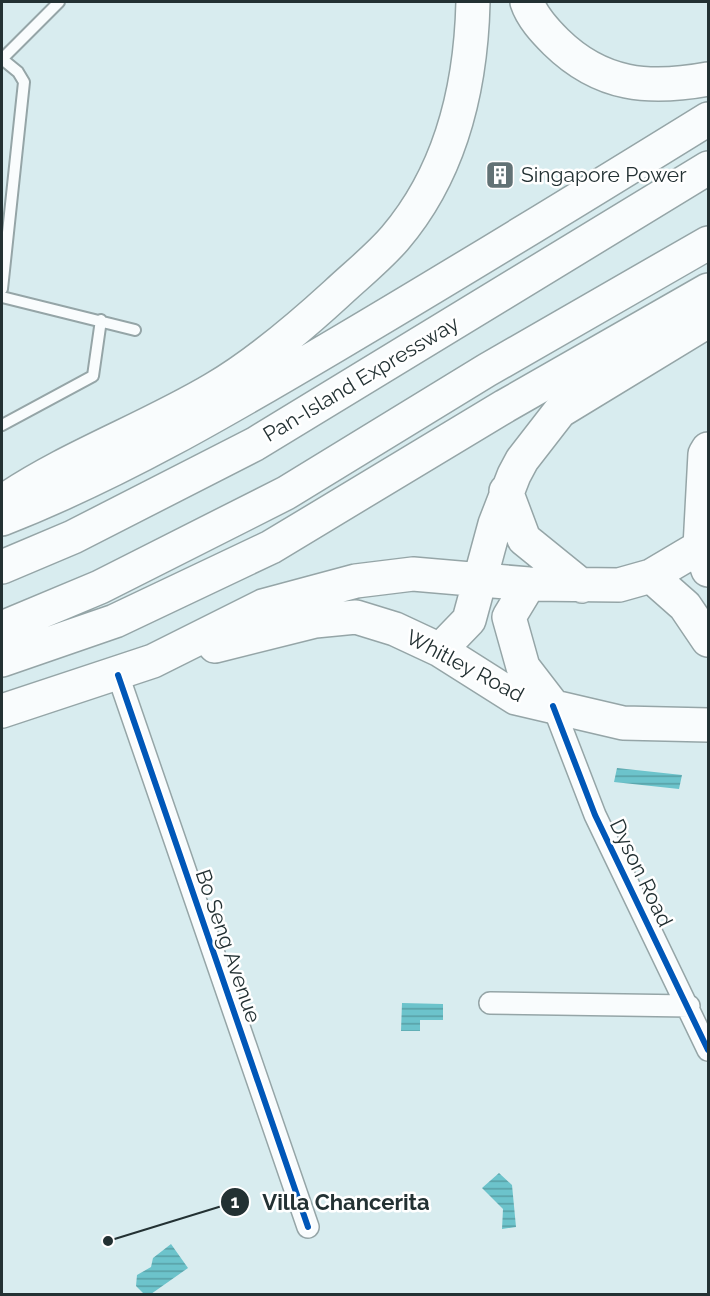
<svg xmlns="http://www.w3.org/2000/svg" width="710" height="1296" font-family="Raleway,sans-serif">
	<defs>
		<pattern id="water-rules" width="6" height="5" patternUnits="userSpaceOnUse" patternTransform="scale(1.5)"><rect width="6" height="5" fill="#6cc3cb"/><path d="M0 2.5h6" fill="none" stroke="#589fa5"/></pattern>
	</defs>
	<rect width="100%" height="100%" fill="#d8ecef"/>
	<path fill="url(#water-rules)" d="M617 768 682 775 679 789 614 782Z
		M402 1003 443 1004V1020H420V1031H401Z
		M499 1173 512 1185 516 1227 502 1229 503 1209 482 1188Z
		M171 1244 188 1268 151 1294H144L136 1286 137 1275 151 1267 153 1258Z"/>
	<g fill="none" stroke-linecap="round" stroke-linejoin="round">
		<g stroke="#95a5a7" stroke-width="14">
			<path id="lane" d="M2 59 18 72 24 82 2 289
				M2 59 59 2
				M2 297 135 330
				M2 425 93 376 101 320"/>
		</g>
		<g stroke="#95a5a7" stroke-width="24">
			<path id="street" d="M118 675 308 1227
				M553 706 595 815 708 1050
				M490 1003 689 1006"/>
		</g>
		<g stroke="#95a5a7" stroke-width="36">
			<path id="primary" d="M527 2C532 17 544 30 556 42 601 86 649 90 708 79
				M708 449 705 454 700 547 708 570
				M506 491 524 539 582 586
				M651 576 685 606 708 640
				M529 584 509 617 523 667 553 706
				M215 646 315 621 356 617 395 629 440 650 516 698 623 723 708 725
				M440 650 469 620 495 524 514 475 522 460 560 411 708 321
				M2 711 153 661 263 606 356 581 413 574 529 584 619 585 651 576 700 547"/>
		</g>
		<g stroke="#95a5a7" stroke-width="36">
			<path id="highway" d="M2 502C68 457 145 430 214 389 255 365 301 326 336 294 355 276 378 258 395 238 452 171 471 87 473 2
				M2 519C119 473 228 409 336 345 461 271 585 195 708 119
				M2 567 73 537 255 444 708 168
				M2 628 100 587 286 493 487 370 708 243
				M2 660 115 621 271 547 505 406 708 290"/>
		</g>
		<use href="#lane" stroke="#f9fcfd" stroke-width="10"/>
		<use href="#street" stroke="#f9fcfd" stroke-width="21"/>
		<use href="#primary" stroke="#f9fcfd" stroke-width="33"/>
		<use href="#highway" stroke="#f9fcfd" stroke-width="33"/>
		<g stroke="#fff" stroke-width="10">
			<path id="cycleway" d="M118 675 308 1227
				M553 706 595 815 708 1050"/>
		</g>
		<use href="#cycleway" stroke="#0057b8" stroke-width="6"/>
	</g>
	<defs>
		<g id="building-square" transform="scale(1.5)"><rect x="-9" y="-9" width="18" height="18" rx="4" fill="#627275" stroke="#fff"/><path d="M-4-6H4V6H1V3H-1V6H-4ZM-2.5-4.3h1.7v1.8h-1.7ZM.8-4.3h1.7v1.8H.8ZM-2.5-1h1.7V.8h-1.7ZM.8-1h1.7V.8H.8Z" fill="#fff"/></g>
	</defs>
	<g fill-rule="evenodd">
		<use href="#building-square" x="500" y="175"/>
	</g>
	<g text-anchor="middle" stroke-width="5" stroke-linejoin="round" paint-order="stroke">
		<g font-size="21" fill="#233133" stroke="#fff" text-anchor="start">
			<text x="521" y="182">Singapore Power</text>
		</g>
		<g font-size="21" fill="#233133" stroke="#fff">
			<text transform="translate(361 379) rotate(-31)" y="7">Pan-Island Expressway</text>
			<text transform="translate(465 666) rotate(28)" y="7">Whitley Road</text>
			<text transform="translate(641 873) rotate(64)" y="7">Dyson Road</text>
			<text transform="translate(228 946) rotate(71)" y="7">Bo Seng Avenue</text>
		</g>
	</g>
	<path fill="none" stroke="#233133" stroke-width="2" d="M108 1241L235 1202"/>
	<g fill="#233133" stroke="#fff" stroke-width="2">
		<circle cx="108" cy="1241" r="6"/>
		<circle cx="235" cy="1202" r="15"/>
	</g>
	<g font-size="18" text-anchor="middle" font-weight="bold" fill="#fff">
		<text x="235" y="1208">1</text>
	</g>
	<g font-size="22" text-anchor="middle" font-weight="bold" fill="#233133" stroke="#fff" stroke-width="5" stroke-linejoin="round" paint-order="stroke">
		<text x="346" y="1210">Villa Chancerita</text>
	</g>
	<rect width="710" height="1296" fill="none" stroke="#233133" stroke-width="6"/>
</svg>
